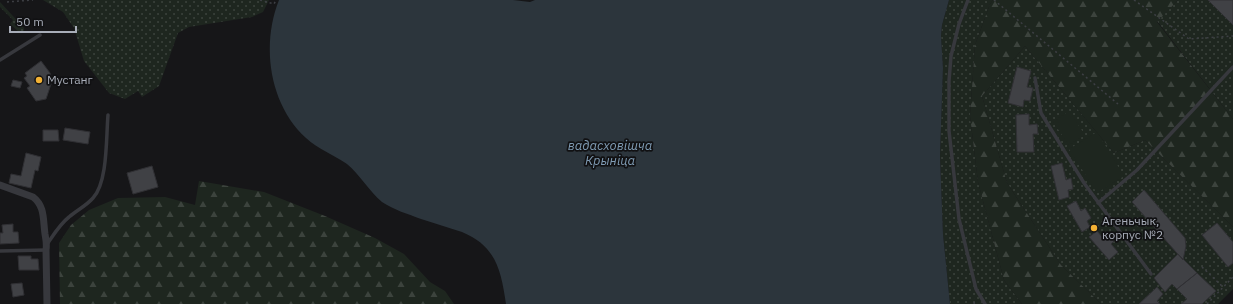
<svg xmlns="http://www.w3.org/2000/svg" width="1233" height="304" font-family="'IBM Plex Sans',sans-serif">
	<defs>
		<pattern id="grass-dots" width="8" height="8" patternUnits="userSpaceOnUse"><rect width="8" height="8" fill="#1e261f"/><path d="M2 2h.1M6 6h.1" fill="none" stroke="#3c433d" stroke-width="1.8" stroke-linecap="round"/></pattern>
		<pattern id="forest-firs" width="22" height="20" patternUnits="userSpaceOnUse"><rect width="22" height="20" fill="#1e261f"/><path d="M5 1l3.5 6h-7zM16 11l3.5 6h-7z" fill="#3c433d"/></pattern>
	</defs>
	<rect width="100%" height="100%" fill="#161618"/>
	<path fill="url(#grass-dots)" d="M43 0H269L263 12 252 17 189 27 178 33 159 86 142 97 138 91 125 99 109 93 84 61 74 28 63 12Z
		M949 0H993L990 4 975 45 970 116 978 182 1004 280 1022 304H950L943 234 940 156 943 68 941 36 942 25Z
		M1178 0H1233V119L1157 21Z
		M0 2 24 28V32L20 33 10 24 13 20 0 7Z
		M1025 46 1114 153 1145 140 1233 227V289L1218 304H1101L1061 265 1007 183 982 96Z"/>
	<path fill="url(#forest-firs)" d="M993 0H1178L1157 22 1233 119V227L1145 140 1114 153 1025 46 982 96 1007 183 1061 265 1101 304H1022L1004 280 978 182 970 116 975 45 990 4Z
		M199 181 264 192 325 216 375 238 404 254 430 282 445 291 454 304H60L59 243 71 225 89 210 118 198 165 197 195 205Z"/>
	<path fill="#1e261f" d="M1069 111 1085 135 1069 145 1053 122Z
		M1097 132 1124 176 1097 193 1069 149Z"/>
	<path fill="#2c353c" d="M279 0H513L530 2 535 0H949L942 25 941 36 943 68 940 156 943 234 950 304H506C501 270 496 246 462 232 448 228 435 223 421 219 408 214 394 210 382 202 369 191 360 175 347 164 334 155 318 149 306 138 269 104 261 45 279 0Z"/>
	<path fill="#404145" stroke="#303034" d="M1208 0H1233V25Z
		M41 61 50 73 52 81 46 99 36 101 27 88 30 86 24 78 27 76 25 73Z
		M1017 67 1031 71 1027 87 1033 88 1030 101 1024 100 1023 107 1008 103Z
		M13 80 22 82 20 88 11 86Z
		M1029 114V125L1037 124 1038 134H1033L1034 152H1017L1016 115Z
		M65 128 90 132 88 144 63 140Z
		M43 130H58L59 141H43Z
		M26 153 41 157 38 171 35 170 31 188 9 183 11 174 21 176Z
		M1062 163 1066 180 1071 178 1073 189 1068 190 1069 197 1059 200 1051 166Z
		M152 166 158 187 133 194 127 173Z
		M1144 190 1185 238 1186 246 1183 260 1132 202Z
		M1076 201 1081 211 1085 208 1091 218 1087 221 1090 227 1082 232 1067 206Z
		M1217 223 1233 242V263L1228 267 1202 235Z
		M13 224V232H18L19 243 0 244V233H3L2 225Z
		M1097 231 1104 239 1108 234 1114 241 1111 244 1118 252 1109 260 1089 237Z
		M1178 254 1197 273 1177 289 1172 284 1165 292 1154 278Z
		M18 256H31V259H38L39 270H19Z
		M1197 273 1216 291 1202 304H1181L1187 299 1177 289Z
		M22 283 24 295 13 297 11 284Z
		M1157 287 1163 294 1157 301 1160 304H1139Z"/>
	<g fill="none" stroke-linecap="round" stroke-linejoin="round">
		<path stroke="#3d3f44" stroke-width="1.5" stroke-dasharray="2 3" stroke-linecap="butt" d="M260 0 274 4 276 0
			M994 0 1118 104
			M1134 0 1189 39 1233 36
			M7 2 33 0
			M1202 267 1223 287
			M974 304 975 299
			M1207 304 1233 277"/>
		<path stroke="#37383d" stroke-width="3.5" d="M968 0 959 24 951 56 949 81V131L959 219 976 289 985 304
			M0 60 40 35
			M1035 78 1041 113 1084 183 1151 274
			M1098 203 1137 170 1233 67
			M48 243C54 234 60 224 69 217 77 210 86 206 93 198 108 182 106 137 108 115
			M0 251 46 250"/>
		<path stroke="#37383d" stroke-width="7" d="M0 185 33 197C45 206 43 220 45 234 46 240 47 244 46 250L47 304"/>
	</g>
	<g fill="#f2b134" stroke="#111113" stroke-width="1.5">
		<circle cx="39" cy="80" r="4"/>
		<circle cx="1094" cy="228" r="4"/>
	</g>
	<g text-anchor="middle" stroke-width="3.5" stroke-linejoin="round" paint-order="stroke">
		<g font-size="12" fill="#a8adb8" stroke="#111113" text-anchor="start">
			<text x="47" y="84">Мустанг</text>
			<text x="1102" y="225">Агеньчык,<tspan x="1102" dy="14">корпус №2</tspan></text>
		</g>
		<g font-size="13" font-style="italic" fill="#7f9bb3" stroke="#111113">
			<text x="610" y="150">вадасховішча<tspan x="610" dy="15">Крыніца</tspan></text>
		</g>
	</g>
	<path d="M10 26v6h66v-6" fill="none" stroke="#a8adb8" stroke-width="2"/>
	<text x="16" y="26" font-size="12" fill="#a8adb8" stroke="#111113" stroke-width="3" paint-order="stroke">50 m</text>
</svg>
